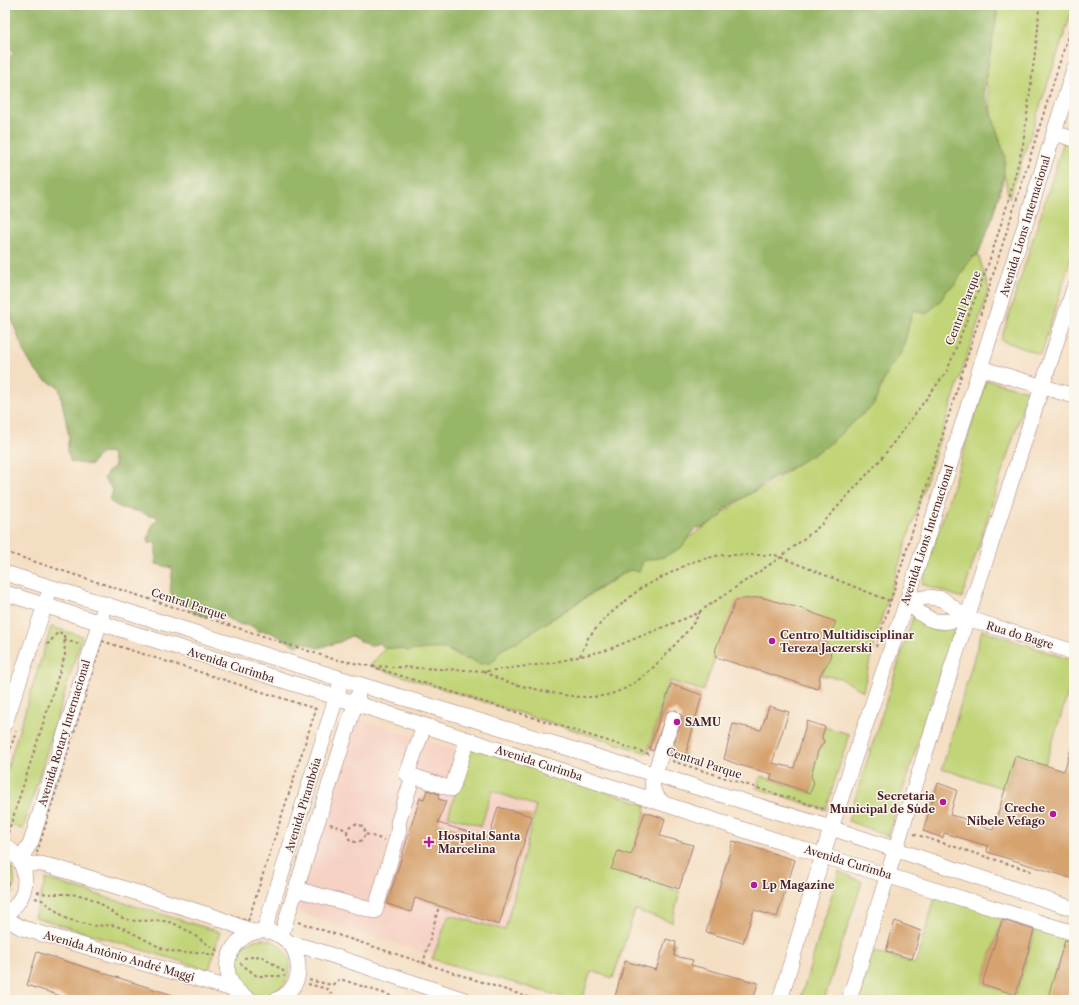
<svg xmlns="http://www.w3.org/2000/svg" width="1079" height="1005" font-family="'Libre Caslon Text',serif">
	<rect width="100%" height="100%" fill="#fbf7ec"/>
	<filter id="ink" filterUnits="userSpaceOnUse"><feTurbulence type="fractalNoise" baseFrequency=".025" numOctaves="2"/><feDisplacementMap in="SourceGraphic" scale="8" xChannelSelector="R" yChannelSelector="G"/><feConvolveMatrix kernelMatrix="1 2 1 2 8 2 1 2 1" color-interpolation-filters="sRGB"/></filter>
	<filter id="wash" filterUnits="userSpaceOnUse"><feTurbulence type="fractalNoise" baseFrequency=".012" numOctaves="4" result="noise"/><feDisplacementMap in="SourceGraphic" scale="16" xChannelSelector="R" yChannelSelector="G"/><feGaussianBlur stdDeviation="0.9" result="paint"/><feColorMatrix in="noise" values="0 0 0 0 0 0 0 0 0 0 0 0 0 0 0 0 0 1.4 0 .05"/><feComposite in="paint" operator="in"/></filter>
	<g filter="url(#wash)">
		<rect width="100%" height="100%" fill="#f4dec2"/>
		<path fill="#f6d2c4" d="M350 717 563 782 501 977 296 912Z"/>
		<path fill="#c1d477" stroke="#867a51" d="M971 5H1074L1009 199Z
			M1064 141 1074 144V248L1041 355 1001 340Z
			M978 254 989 289 875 638 863 691 840 678 820 675 831 658C824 640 823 637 835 622L760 597 736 601 703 691 670 681 647 753 370 666 385 648 446 649 464 659 490 663 499 650 518 641 643 561 688 539 747 495 774 482 779 477 838 436 913 310Z
			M986 380 1028 391 962 598 922 584Z
			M913 617 955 628 888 836 848 821Z
			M51 627 82 636 23 829 5 824V776Z
			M982 630 1074 661V675L1045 765 1015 756 1005 789 942 769Z
			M825 727 849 734 826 810 756 788 761 776 810 793 814 783 811 776 818 751 824 742 822 737Z
			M470 747 646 805 645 812 635 843 655 850 649 867 618 851 612 869 645 879 648 870 662 874 659 884 680 892 672 922 635 910 613 978 591 971 582 1000H573L432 959 449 915 505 930 536 806 492 791 481 826 448 816Z
			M5 859C16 870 19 890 5 901Z
			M839 871 862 882 824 1000H800Z
			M46 879 220 932 209 970 34 917Z
			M936 895 1003 915 982 984 1016 995 1036 926 1067 936 1047 1000H859L873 951 915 964Z
			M234 967a28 28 0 1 1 56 0a28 28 0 1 1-56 0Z"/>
		<path fill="#98b668" stroke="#716a4a" d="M5 5H995L997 14 984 90 1005 156 1003 180 991 222 978 254 971 258 955 285 948 289 940 301 926 314 913 310 902 352 888 370 874 404 827 446 724 509 722 516 704 527 695 529 681 548 663 557 643 561 639 572 630 570 621 574 518 641C511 646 496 649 496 659L490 663 480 664 446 649 438 648 408 651 401 649 385 648 379 643 370 646 351 636 340 642 318 648 303 642 297 646 270 632 257 631 252 626 237 624 226 617 225 614 214 613 207 617 193 613 187 603C161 602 174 581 172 568L156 564V545L154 542 149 544 148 538 153 523 156 522 158 518 154 515 149 516C135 507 123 513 110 501L113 490 104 478 108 471 115 466 112 453C100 451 97 456 91 465L71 462 67 451 69 436 59 387C53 384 45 381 40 376 21 356 17 327 5 303V60L14 53 5 41Z"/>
		<g id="blocks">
			<path fill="#d6a26e" d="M760 597 803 609 836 622 832 630 824 635 825 644 830 648 831 658 820 675 818 689 715 657 716 648 736 600Z
				M671 684 702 695 684 761 670 756 682 720V716L676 710 667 712 653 751 649 749Z
				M769 706 789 712 772 763 794 768 807 721 825 727 822 737 824 742 818 751 811 776 814 783 810 793 770 779 772 774 739 765 724 759 733 724 761 730Z
				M1072 746H1074V879L987 852 988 846 944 833 943 838 923 831 938 783 957 790 950 815 969 820 968 822 993 830 1015 756 1064 771Z
				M427 790 439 794 438 799 446 801 438 823 489 838 498 807 532 816 499 925 415 898 411 912 387 904 420 798 424 799Z
				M645 812 665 819 660 836 693 845 679 889 646 878V879L611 869 618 851 631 855Z
				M733 841 795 860 777 917 754 910 743 943 706 932Z
				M1002 920 1034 930 1016 995 982 984Z
				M895 921 921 931 912 959 886 951Z
				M666 939 676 942 674 956 693 960 691 965 758 983 753 1000H614L625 961 656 970Z
				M1065 940 1074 943V1000H1047Z
				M37 952 182 998 181 1000H73L27 985Z"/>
		</g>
	</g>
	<g filter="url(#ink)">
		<use href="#blocks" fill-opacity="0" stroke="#9f7e76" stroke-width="1"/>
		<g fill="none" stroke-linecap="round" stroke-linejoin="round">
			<g stroke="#9f7e76" stroke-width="16">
				<path id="minor" d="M1054 133 1074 139
					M980 368 1074 396
					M5 573 361 685 831 828 1074 909
					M5 593 355 703 824 856 1074 933
					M967 618C936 625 929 623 907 601L928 597 942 599 967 618 1074 652
					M5 723 48 596
					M424 726 407 774 452 789 467 740
					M664 804 654 794 652 782 673 718
					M5 846C31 862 32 898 5 914
					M20 859 31 842 102 615
					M22 864H41L54 867 215 917 253 932
					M303 891 375 911 399 830 398 823 413 776
					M5 918 22 928 236 990
					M264 931 339 688
					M281 936 358 695
					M290 943 319 951 465 1000
					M250 1000C199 974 245 907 286 940 296 948 299 960 298 973 297 985 287 996 276 1000
					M780 1000 831 828 907 601 1074 69
					M849 1000 967 618 1074 288"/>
			</g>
			<path stroke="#9f7e76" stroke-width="2" stroke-dasharray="3 3" stroke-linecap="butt" d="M5 552 333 659 370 666 649 754
				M64 640 79 644
				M102 641 316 709 248 921 36 856Z
				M876 647 1074 17
				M580 656 588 638 605 618 641 588 692 562 720 555H775L890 601
				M373 666 487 671 552 663 607 650 696 614 781 557 821 525 882 458 947 371 988 265 1009 199 1023 145 1038 29 1039 5
				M484 671C499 681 517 685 535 689 598 704 624 701 668 652 680 639 692 628 700 612
				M672 761 824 809
				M5 766 16 731
				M347 833a9 9 0 1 1 18 0a9 9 0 1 1-18 0Z
				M330 824 347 830
				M8 833 65 655 64 634 58 632 49 643 45 645
				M366 834 384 840
				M914 834 1031 871
				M5 870 8 884 11 886
				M5 890 6 888 10 889
				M37 892C52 896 67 892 83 896 103 901 107 912 123 918 138 924 154 918 169 922 188 928 201 942 219 951
				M35 898 42 900 67 919 93 926 112 925 123 928 163 949 181 953 200 952 217 956
				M298 922 537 1000
				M244 958 260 956 265 958 286 973
				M240 963 257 976H285
				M423 964 439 906
				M309 980 332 985 340 979 389 995 394 1000
				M308 984 327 989 337 1000"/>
			<use href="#minor" stroke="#fff" stroke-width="15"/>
		</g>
	</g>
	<g fill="#b5179e" stroke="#fbf7ec" stroke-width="1.5">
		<circle cx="772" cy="641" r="4"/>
		<circle cx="677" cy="722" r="4"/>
		<circle cx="943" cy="802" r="4"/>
		<circle cx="1053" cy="814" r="4"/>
		<path d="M427 836h4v4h4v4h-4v4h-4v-4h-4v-4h4z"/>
		<circle cx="754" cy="885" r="4"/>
	</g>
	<g text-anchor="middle" stroke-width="3" stroke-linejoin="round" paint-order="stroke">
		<g font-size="11" fill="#4a1f2b" stroke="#fbf7ec">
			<text transform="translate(1025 226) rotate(-73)" y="4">Avenida Lions Internacional</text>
			<text transform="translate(963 308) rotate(-69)" y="4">Central Parque</text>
			<text transform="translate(927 535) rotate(-72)" y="4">Avenida Lions Internacional</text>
			<text transform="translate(189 604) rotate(18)" y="4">Central Parque</text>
			<text transform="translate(1020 635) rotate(17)" y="4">Rua do Bagre</text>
			<text transform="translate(231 665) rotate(18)" y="4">Avenida Curimba</text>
			<text transform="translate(64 733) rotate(-73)" y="4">Avenida Rotary Internacional</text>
			<text transform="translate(539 763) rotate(18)" y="4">Avenida Curimba</text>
			<text transform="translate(704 763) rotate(18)" y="4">Central Parque</text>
			<text transform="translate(303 805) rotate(-73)" y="4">Avenida Pirambóia</text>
			<text transform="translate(848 862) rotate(17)" y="4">Avenida Curimba</text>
			<text transform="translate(119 956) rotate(16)" y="4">Avenida Antônio André Maggi</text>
		</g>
		<g font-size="11" font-weight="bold" fill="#4a1f2b" stroke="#fbf7ec" text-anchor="start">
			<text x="780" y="639">Centro Multidisciplinar<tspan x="780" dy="13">Tereza Jaczerski</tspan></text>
			<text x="685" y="726">SAMU</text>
			<text x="935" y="800" text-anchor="end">Secretaria<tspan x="935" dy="13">Municipal de Súde</tspan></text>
			<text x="1045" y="812" text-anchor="end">Creche<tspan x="1045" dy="13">Nibele Vefago</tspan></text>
			<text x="438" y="840">Hospital Santa<tspan x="438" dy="13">Marcelina</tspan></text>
			<text x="762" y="889">Lp Magazine</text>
		</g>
	</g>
	<rect width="1079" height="1005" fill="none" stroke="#fbf7ec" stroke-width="20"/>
</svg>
